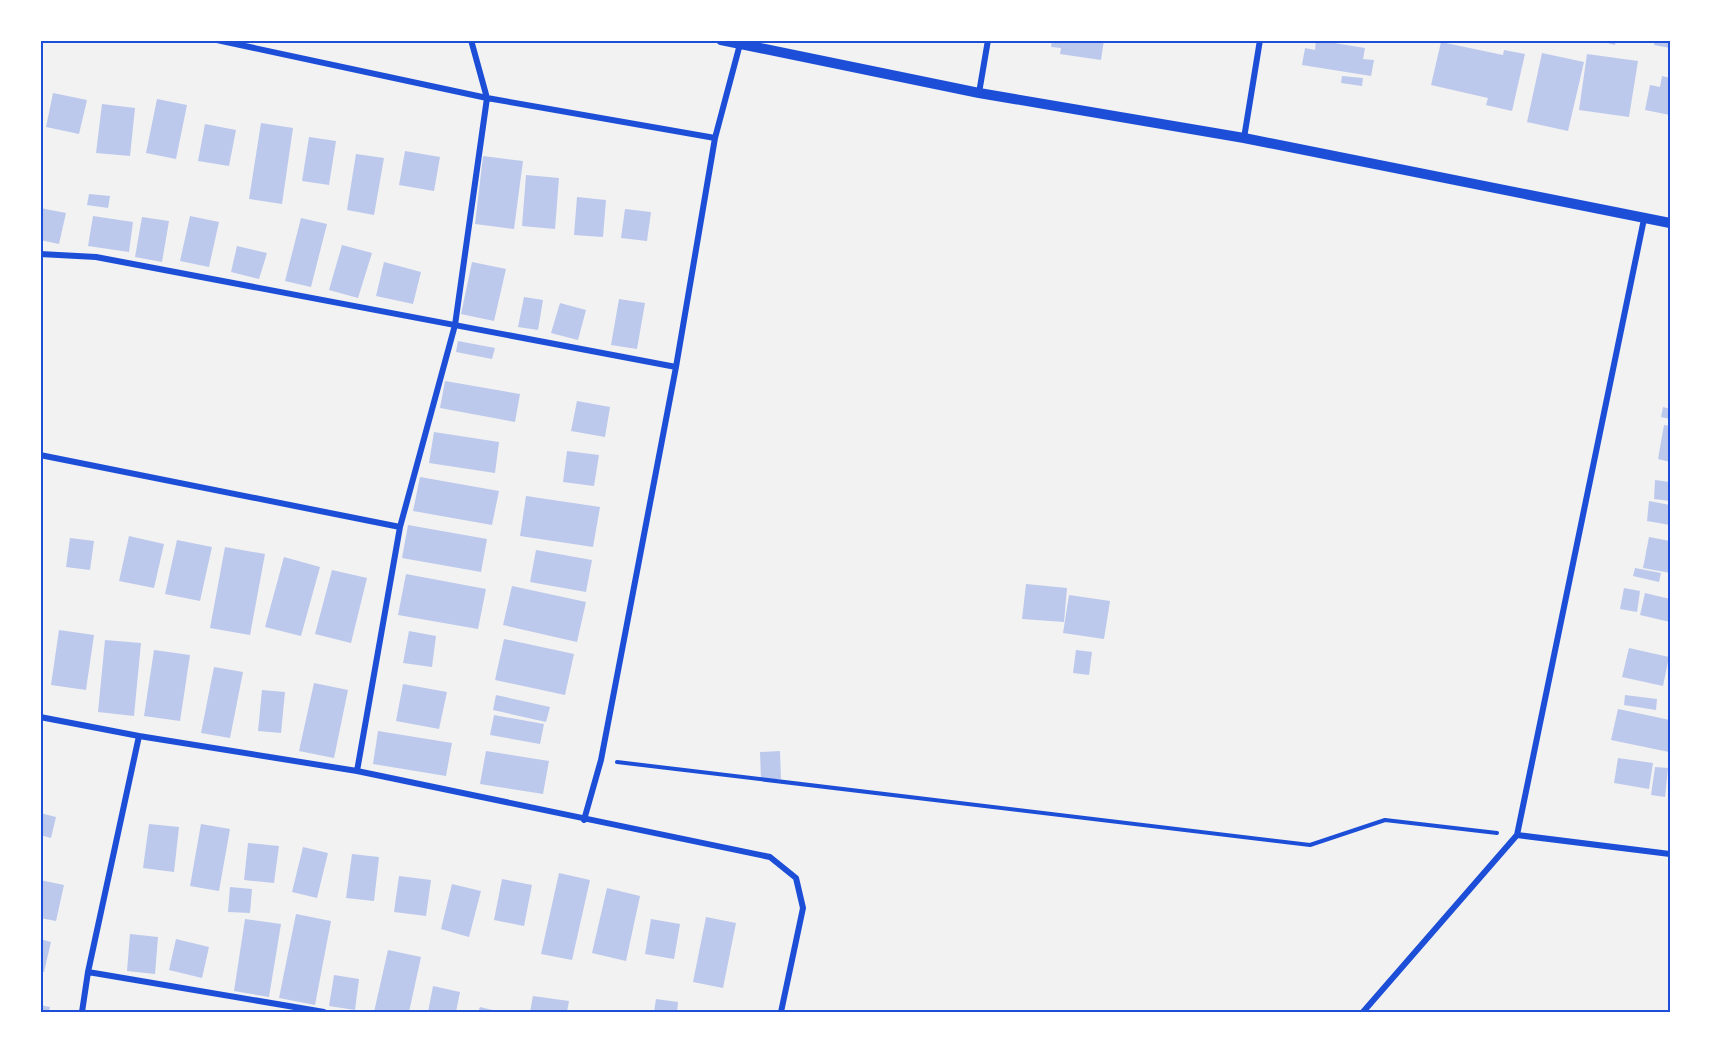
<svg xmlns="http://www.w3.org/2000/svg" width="1711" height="1053" font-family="Ubuntu,sans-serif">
	<rect width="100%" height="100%" fill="#f2f2f2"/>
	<path fill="#bdc9ec" d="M1052 40H1104L1101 60 1060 54 1061 48 1051 47Z
		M1316 40 1365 48 1363 59 1374 60 1371 76 1302 65 1305 48 1315 50Z
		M1596 40H1616L1615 45Z
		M1655 40H1670V48L1654 45Z
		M1441 42 1503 55 1504 50 1525 54 1512 111 1486 105 1488 98 1431 85Z
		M1542 53 1584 62 1568 131 1527 122Z
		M1587 54 1638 61 1629 117 1579 110Z
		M1342 76 1363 78 1362 86 1341 83Z
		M1662 76 1670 78V115L1645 110 1650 85 1660 87Z
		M53 93 87 100 79 134 46 127Z
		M157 99 187 105 176 159 146 153Z
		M102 104 135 108 130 156 96 153Z
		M261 123 293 128 282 204 249 199Z
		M205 124 236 130 229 166 198 161Z
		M309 137 336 141 329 185 302 181Z
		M405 151 440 157 434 191 399 185Z
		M356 154 384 158 374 215 347 210Z
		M483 156 523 161 514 229 475 224Z
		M526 175 559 178 555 229 522 226Z
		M89 194 110 196 108 208 87 205Z
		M577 197 606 200 603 237 574 235Z
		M40 208 66 213 59 244 40 240Z
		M625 209 651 212 647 241 621 238Z
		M93 216 133 222 129 252 88 246Z
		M190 216 219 222 209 267 180 261Z
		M142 217 169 221 162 262 135 257Z
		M301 218 327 224 311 287 285 281Z
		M342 245 372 253 358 298 329 290Z
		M237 246 267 253 259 279 231 272Z
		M384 262 421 272 413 304 376 296Z
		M472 262 506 269 494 321 461 314Z
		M524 297 543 300 538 330 518 327Z
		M619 299 645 303 637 349 611 345Z
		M560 303 586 310 578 340 551 333Z
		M458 341 495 348 492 359 456 352Z
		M445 381 520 394 515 422 440 408Z
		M577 401 610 407 605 437 571 431Z
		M1663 407 1670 409V419L1661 417Z
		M1664 425 1670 426V462L1658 459Z
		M434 432 499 442 495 473 429 463Z
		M567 451 599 455 594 486 563 482Z
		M420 477 499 491 492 525 413 511Z
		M1655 480 1670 482V501L1654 499Z
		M526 496 600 507 593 547 520 536Z
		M1649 501 1670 505V525L1647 521Z
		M408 525 487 539 481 572 402 558Z
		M129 536 164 544 154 588 119 581Z
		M1649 537 1670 541V573L1643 568Z
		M70 538 94 541 90 570 66 567Z
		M177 540 212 547 200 601 165 594Z
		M225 547 265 554 250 635 210 628Z
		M536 550 592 560 586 592 530 582Z
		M284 557 320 567 301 636 265 627Z
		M1635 568 1661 573 1659 582 1633 576Z
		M332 570 367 578 351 643 315 634Z
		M406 574 486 589 478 629 398 615Z
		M1026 584 1067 588 1064 622 1022 619Z
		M512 586 586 602 577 642 503 625Z
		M1624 588 1640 591 1637 612 1620 609Z
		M1645 593 1670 599V622L1640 615Z
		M1069 595 1110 601 1104 639 1063 633Z
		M59 630 94 635 86 690 51 685Z
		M409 631 436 636 432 667 403 663Z
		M504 639 574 654 565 695 495 680Z
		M105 640 141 643 134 716 98 712Z
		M1629 648 1669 657 1663 686 1622 677Z
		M154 650 190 655 180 721 144 716Z
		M1076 650 1092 652 1089 675 1073 673Z
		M214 667 243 672 230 738 201 733Z
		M314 683 348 690 334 758 299 751Z
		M403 684 447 692 439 729 396 721Z
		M262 690 285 692 281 733 258 731Z
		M496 695 550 707 546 722 493 710Z
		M1625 695 1657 699 1656 710 1624 705Z
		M1618 709 1670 720 1669 752 1611 740Z
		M494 715 544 724 540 744 490 735Z
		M378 731 452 743 446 776 373 764Z
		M486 751 549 761 543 794 480 784Z
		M780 751 781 779H761L760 752Z
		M1618 758 1653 763 1649 789 1614 783Z
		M1655 767 1668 768 1665 797 1651 795Z
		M40 813 56 817 51 838 40 835Z
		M149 824 179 827 174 872 143 868Z
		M201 824 230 829 219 891 190 886Z
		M248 843 279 846 274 883 244 880Z
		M303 847 328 853 317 898 292 892Z
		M352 854 379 857 374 901 346 898Z
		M559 873 590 880 572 960 541 954Z
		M399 876 431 880 426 916 394 912Z
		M502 879 532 885 524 926 494 920Z
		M40 880 64 885 56 921 40 918Z
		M452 884 481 891 469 937 441 929Z
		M230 887 252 889 250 913 228 912Z
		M607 888 640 896 626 961 592 953Z
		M296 914 331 921 315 1005 279 998Z
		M706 917 736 923 723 988 693 982Z
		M245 919 281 924 269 997 234 991Z
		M651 919 680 924 674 959 645 954Z
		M130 934 158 937 155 974 127 971Z
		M40 939 51 942 44 972H40Z
		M176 939 209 947 202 978 169 970Z
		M388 950 421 957 409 1012H374Z
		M334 975 359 979 355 1010 329 1006Z
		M433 986 460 992 456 1012H428Z
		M533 996 569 1001 567 1012H530Z
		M656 999 678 1002 677 1012H654Z
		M40 1005 50 1007 49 1012H40Z
		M480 1007 501 1012H478Z"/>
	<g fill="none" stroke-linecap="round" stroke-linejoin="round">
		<path stroke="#1d4ed8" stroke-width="4" d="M617 762 1310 845 1385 820 1497 833"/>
		<path stroke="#1d4ed8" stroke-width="6" d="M217 40 487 98 715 138 740 44
			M979 93 988 40
			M1244 138 1260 40
			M40 254 96 257 676 367
			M40 455 400 527
			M40 717 139 736 357 771 770 857 796 878 803 908 781 1012
			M357 771 400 527 455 325 487 98 471 40
			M584 820 601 760 676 367 715 138
			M1517 835 1670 854
			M88 972 324 1012
			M82 1012 88 972 139 736
			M1363 1012 1517 835 1644 219"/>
		<path stroke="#1d4ed8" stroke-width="10" d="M721 40 979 93 1244 138 1670 223"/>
	</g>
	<rect width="1711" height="1053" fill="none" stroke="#ffffff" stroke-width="84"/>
	<rect x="42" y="42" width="1627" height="969" fill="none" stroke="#1d4ed8" stroke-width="2"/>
</svg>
